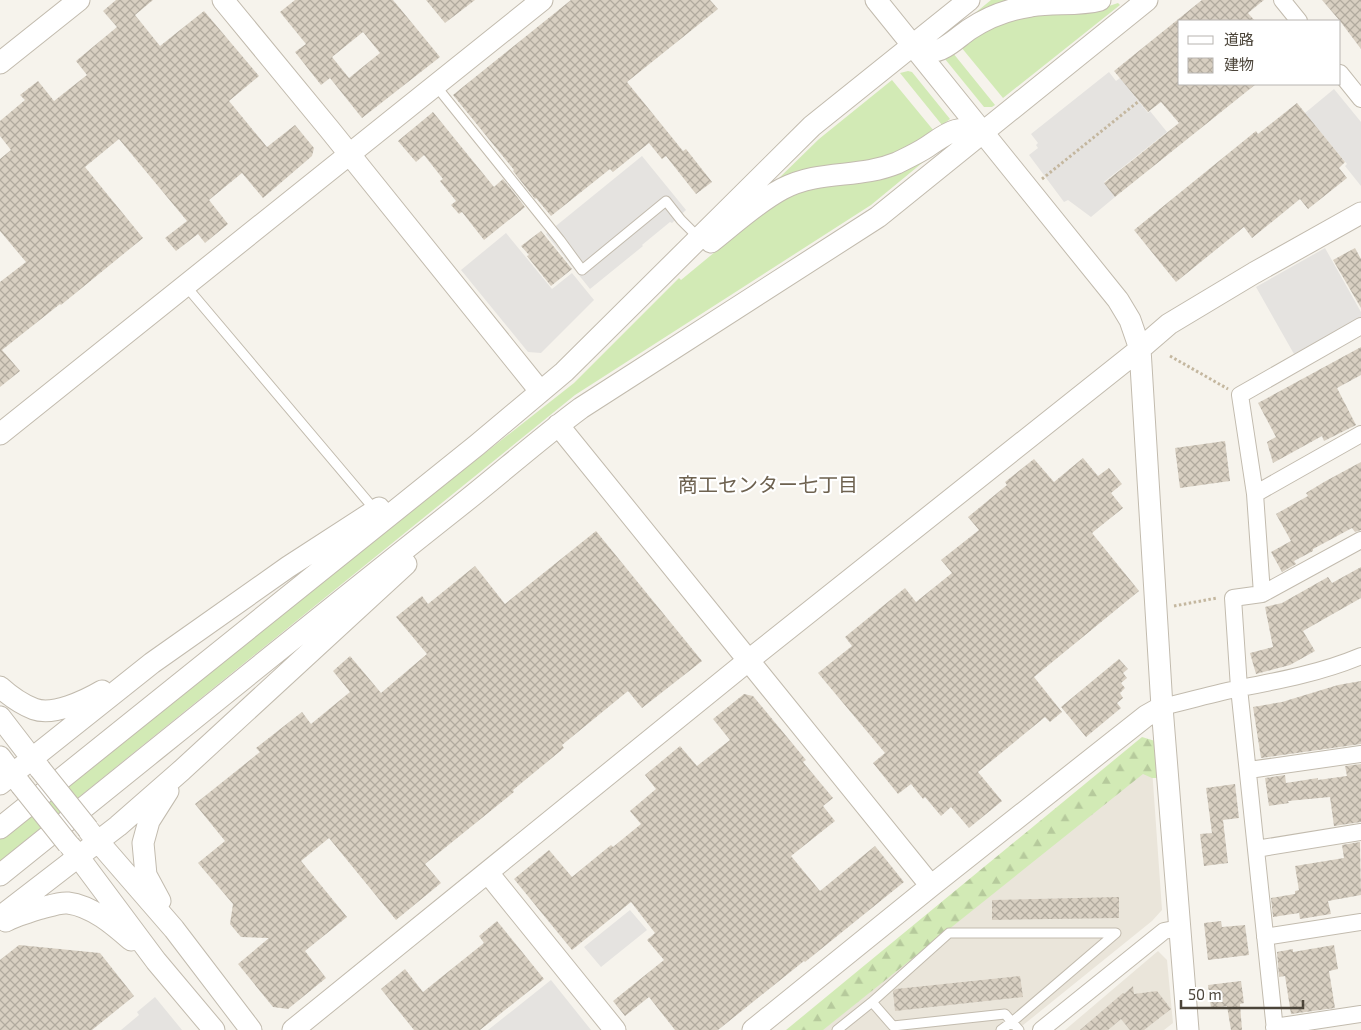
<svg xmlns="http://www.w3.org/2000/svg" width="1361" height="1030" font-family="'Exo 2','Noto Sans JP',sans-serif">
	<defs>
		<pattern id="forest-firs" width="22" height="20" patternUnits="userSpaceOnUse" patternTransform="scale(1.25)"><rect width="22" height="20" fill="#d2eab5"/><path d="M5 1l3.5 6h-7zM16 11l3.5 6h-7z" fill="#b6ca9c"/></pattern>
		<pattern id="building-cross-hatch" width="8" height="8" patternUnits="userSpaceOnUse" patternTransform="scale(1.25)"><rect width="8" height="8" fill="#d8cfc1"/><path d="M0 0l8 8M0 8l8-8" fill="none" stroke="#b1aa9e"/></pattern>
	</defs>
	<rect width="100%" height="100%" fill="#f6f3ec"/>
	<path fill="#eae5da" d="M1152 768 1162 910 1152 921 1017 1030H814L1141 769Z
		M1158 951 1167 960 1173 1023 1164 1030H1065Z"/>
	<path fill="#d2eab5" d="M991 0H1021L958 27Z
		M1118 3 1120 5 1003 98 961 47 980 33 1016 17 1106 7Z
		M953 53 995 105 992 107H984L945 59Z
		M908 71 912 72 950 119 942 125 900 73Z
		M892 80 934 131 894 155 776 181 819 139Z
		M933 154 871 205 575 395 0 861V839L331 574 574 383 679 278 681 280 773 204 804 189Z"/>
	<path fill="url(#forest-firs)" d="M1142 737 1155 741 1157 778H1152L1143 774 823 1030H786Z"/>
	<path fill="#e5e3e0" d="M1109 72 1116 81 1120 78 1148 113 1150 111 1167 132 1104 182 1115 197 1091 217 1068 200 1064 202 1029 155 1038 148 1036 145 1038 143 1031 134Z
		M1334 89 1361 122V186L1345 166 1347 164 1305 113Z
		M642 156 686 210 672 223 670 222 642 245 643 246 590 289 546 234Z
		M506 233 552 289 572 273 594 300 541 353 528 352 461 270Z
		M1325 248 1361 312V317L1294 354 1256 287Z
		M630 910 647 930 601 967 584 947Z
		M551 980 591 1030H488Z
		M155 997 182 1030H121L139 1015 137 1012Z"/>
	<path fill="url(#building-cross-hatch)" fill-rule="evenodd" d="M116 0H153L135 15 160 46 204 11 259 76 229 101 267 147 295 125 314 148 312 156 263 198 242 173 209 200 228 224 205 243 198 234 176 251 165 238 187 221 119 139 85 167 143 238 61 305 60 304 2 350 20 371 0 387V282L26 262 0 231V159L11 150 0 136V121L25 100 20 95 38 81 54 101 87 75 76 61 117 27 103 11Z
		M295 0H393L440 57 362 118 330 78 321 85 295 52 306 44 280 12ZM363 32 380 53 349 78 332 57Z
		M426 0H475L445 23Z
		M571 0H710L718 9 627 82 683 151 686 149 712 182 696 194 666 156 662 159 649 143 613 172 610 169 551 216 536 198 535 199 513 171 514 170 453 95Z
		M1202 0H1264L1248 13 1255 21H1180V84H1256L1115 197 1104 183 1179 123 1161 102 1148 112 1114 71Z
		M1322 0H1361V49L1340 21Z
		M1297 103 1345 162 1339 168 1347 178 1308 209 1300 199 1252 238 1244 227 1176 282 1134 230 1256 131 1258 134Z
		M433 112 494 187 503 179 525 207 484 240 462 212 459 214 451 205 456 201 440 181 443 179 424 155 416 162 398 141Z
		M541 231 572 269 551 286 527 256 529 255 521 246Z
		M1355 248 1361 259V308L1333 260Z
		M1361 347V375L1337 388 1356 425 1324 441 1322 436 1273 463 1267 442 1276 437 1258 403Z
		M1225 441 1230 481 1180 488 1175 448Z
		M1083 458 1098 476 1109 468 1122 484 1111 493 1123 508 1092 533 1139 591 1034 677 1062 712 1050 722 1045 717 978 772 1002 801 969 828 951 807 941 816 925 797 923 799 911 784 898 794 873 763 885 753 818 673 852 646 845 637 905 588 916 602 952 573 941 560 979 530 968 517 1007 485 1005 482 1034 459 1054 482Z
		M1361 462V530L1355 532 1352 528 1313 549V551L1294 561 1296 564 1282 572 1271 552 1291 541 1276 514 1308 496 1306 493 1324 482Z
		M596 531 702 661 642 708 628 691 562 745 564 748 513 790 514 792 425 864 441 883 396 920 329 838 301 861 347 917 305 951 326 978 288 1009 273 1007 238 964 269 938 241 937 230 924 233 904 198 863 225 841 195 804 260 752 256 748 302 712 311 724 350 692 333 671 350 656 381 693 427 654 396 617 422 596 428 604 475 566 505 604Z
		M1361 567V598L1303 631 1315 651 1290 665 1256 674 1250 653 1273 647 1265 607 1282 603 1328 577 1332 583Z
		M1119 659 1128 669 1123 673 1127 678 1121 683 1125 688 1120 693 1123 698 1117 703 1121 708 1086 737 1061 707Z
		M1361 681V744L1261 758 1253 707 1282 702 1338 685Z
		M744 694 753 696 806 760 803 762 833 798 823 806 835 821 791 856 820 891 875 846 904 882 805 962 804 961 718 1030H675L649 997 625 1016 613 1001 664 960 647 940 655 933 631 902 572 950 514 879 549 850 572 877 611 845 613 847 641 824 630 811 656 789 645 775 680 746 697 766 730 740 713 719Z
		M1361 764V822L1334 826 1330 797 1288 801 1289 803 1269 806 1265 778 1285 775 1286 783 1318 778V780L1347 776 1345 766Z
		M1235 784 1239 818 1223 820 1228 863 1204 866 1200 834 1212 833 1206 788Z
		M1360 842 1361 895 1328 901 1331 914 1300 919 1299 913 1273 917 1271 898 1295 894V891L1299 890 1295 866 1344 858 1342 845Z
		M1119 897V918L992 920V900Z
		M497 921 544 979 480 1030H414L381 989 405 969 423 992 484 943 479 936Z
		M1221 921 1222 927 1245 925 1249 955 1208 960 1204 923Z
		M19 945 100 953 134 996 92 1030H0V960Z
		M1334 945 1338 969 1329 971 1335 1008 1291 1014 1285 976 1279 977 1277 952 1293 949V952Z
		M1020 976 1023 997 895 1011 893 991 896 989Z
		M1241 981 1244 1003 1240 1004 1242 1030H1231L1227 1006 1211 1008 1208 985Z
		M1133 986 1134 994 1157 991 1171 1009 1144 1030H1130L1121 1019 1108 1030H1080L1123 993 1124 994Z"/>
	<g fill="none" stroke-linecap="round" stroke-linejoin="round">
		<g stroke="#c2bbae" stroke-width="11">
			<path id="service" d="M436 86 560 240 582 270 666 201 681 220 699 238
				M185 285 375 510
				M837 1030 872 1002
				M1001 1030 1012 1022 1116 933H949L872 1002 893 1026 1005 1014 1019 1030"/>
		</g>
		<g stroke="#c2bbae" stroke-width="18">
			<path id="minor" d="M1282 0 1299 21
				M1340 73 1361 99
				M1255 494 1361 434
				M1262 594 1255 494 1240 395 1361 326
				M1162 707C1189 701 1215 693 1241 688 1282 680 1323 672 1361 656
				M1249 770 1361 754
				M1256 849 1361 832
				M1265 937 1361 922
				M1274 1027 1361 1014
				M1041 1030 1164 931 1179 928
				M1275 1030 1239 688 1233 598 1262 594 1361 540"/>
		</g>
		<g stroke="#c2bbae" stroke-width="23">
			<path id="tertiary" d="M223 0 330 130 540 391
				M876 0 1118 300 1130 320 1140 349 1162 707 1188 1030
				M913 45C923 53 933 54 945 47 954 42 961 35 970 29 988 17 1009 9 1031 6 1054 2 1077 6 1100 0
				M0 63 79 0
				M711 242C734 224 756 203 782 189 821 169 858 179 897 163 907 158 918 153 927 147 948 133 956 124 982 133
				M558 425 931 886
				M0 434 542 0
				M0 687C10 696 21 704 34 709 53 716 85 701 102 691
				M0 717 40 769
				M0 757 21 785
				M0 784 152 663 288 567 379 508
				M0 828 477 445 564 372 812 126 969 0
				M89 831 174 929 251 1030
				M71 847 156 961 214 1030
				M488 873 615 1030
				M0 875C152 753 304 629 457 508 499 475 538 440 581 408L878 217 1147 0
				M160 901 146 875 143 843 149 821 168 791
				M0 917 118 826 182 770 406 564
				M6 921C16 915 27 913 38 909 47 907 59 902 68 903 92 906 114 925 131 940
				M293 1030 749 660 1140 349 1169 324 1254 273 1361 213
				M753 1030 931 886 1146 716 1162 707"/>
		</g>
		<path stroke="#c4b79f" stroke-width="3" stroke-dasharray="2.5 2.5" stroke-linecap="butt" d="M1042 179 1139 101
			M1170 356 1228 389
			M1174 606 1217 598"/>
		<use href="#service" stroke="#fff" stroke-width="9"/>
		<use href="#minor" stroke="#fff" stroke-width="16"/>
		<use href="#tertiary" stroke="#fff" stroke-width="21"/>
		<g stroke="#c2bbae" stroke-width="23" stroke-linecap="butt">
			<path id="tertiary-bridge" d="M40 769 88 829
				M21 785 68 844"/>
		</g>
		<use href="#tertiary-bridge" stroke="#fff" stroke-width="21"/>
	</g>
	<g text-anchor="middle" stroke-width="4.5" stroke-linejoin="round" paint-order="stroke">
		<g font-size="20" fill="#6e6250" stroke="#fff">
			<text x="768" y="492">商工センター七丁目</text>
		</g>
	</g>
	<rect x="1178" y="20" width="162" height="65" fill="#ffffff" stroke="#b7b4b0"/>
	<rect x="1188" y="36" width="25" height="8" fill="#ffffff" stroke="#b7b4b0"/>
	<text x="1224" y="45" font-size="15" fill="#4b4439">道路</text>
	<rect x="1188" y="58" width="25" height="15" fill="url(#building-cross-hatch)" stroke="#b7b4b0"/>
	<text x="1224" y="70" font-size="15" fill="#4b4439">建物</text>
	<path d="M1181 1000v8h122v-8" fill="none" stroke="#4b4439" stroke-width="2.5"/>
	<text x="1188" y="1000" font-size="15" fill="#4b4439" stroke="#ffffff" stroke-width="4" paint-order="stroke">50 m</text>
</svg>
